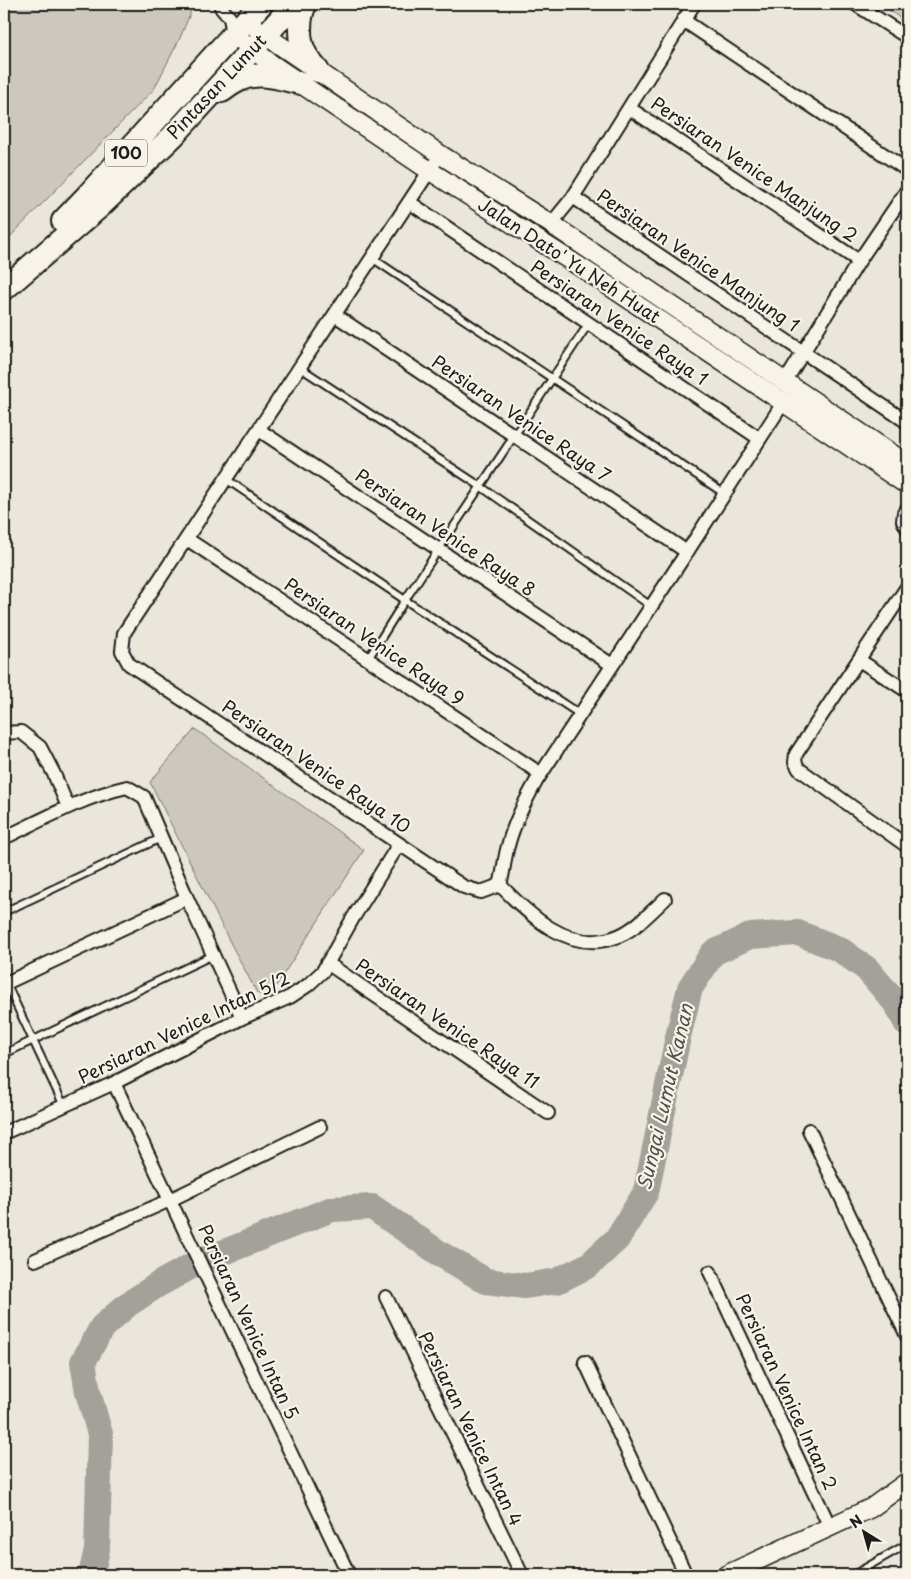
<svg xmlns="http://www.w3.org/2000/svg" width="911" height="1579" font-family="'Playpen Sans',sans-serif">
	<rect width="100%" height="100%" fill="#eae6dc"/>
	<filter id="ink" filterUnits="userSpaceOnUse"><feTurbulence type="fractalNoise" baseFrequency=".02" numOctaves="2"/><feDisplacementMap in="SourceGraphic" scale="10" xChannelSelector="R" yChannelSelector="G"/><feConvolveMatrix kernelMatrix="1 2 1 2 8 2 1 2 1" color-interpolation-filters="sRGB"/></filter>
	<g filter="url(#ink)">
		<path fill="#ccc8c0" stroke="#74726e" d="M4 4H194L180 38 154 89 4 243Z
			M883 4H907V23L882 5Z
			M195 729 364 850 268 998 257 993 231 944 150 782Z"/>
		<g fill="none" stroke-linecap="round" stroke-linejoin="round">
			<path stroke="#a3a19a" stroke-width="26" d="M91 1575 97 1550 100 1434 88 1392 83 1362 102 1327 127 1305 159 1284 197 1263 332 1209 372 1207 442 1255 486 1281 525 1286 557 1281 589 1265 617 1239 646 1192 678 1037 690 988 713 953 750 936 798 933 839 949 867 969 895 1002 907 1024"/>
			<g stroke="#1c1c1c" stroke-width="10">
				<path id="lane" d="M372 258 725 494
					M299 367 480 486 651 606
					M226 479 405 600 581 715
					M898 601 907 607
					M368 659 405 600 589 323
					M4 912 161 838
					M6 983 64 1106
					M4 1054 213 955
					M853 1575 907 1544"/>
			</g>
			<g stroke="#1c1c1c" stroke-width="16">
				<path id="street" d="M220 4 222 9 230 18 233 34
					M855 4 907 37
					M683 20 907 170
					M629 108 859 261
					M434 164 124 633 122 651 129 664 464 887 481 892 500 885
					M573 197 907 422
					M409 202 760 439
					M551 224 573 197 694 4
					M335 315 687 552
					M785 382 859 261 907 190
					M259 430 612 665
					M907 509 904 513 903 521 907 528
					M187 539 541 774
					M907 587 796 754 795 762 799 769 907 846
					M859 660 907 691
					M4 733 21 732 40 747 54 774 68 807
					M4 838C44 819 83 797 127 787L144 797 187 898 242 1018
					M500 885C504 872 504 859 508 846 514 822 525 801 537 780L687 552 783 403
					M500 885C528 914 568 953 613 938 633 932 650 913 665 899
					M327 963 548 1113
					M4 984 187 898
					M114 1083 349 1575
					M809 1130 907 1336
					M4 1133 114 1083 242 1018 290 997 308 985 323 971 353 918 399 844
					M35 1260 170 1200 320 1127
					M710 1272 830 1527
					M386 1297 522 1575
					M585 1362 686 1575"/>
			</g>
			<g stroke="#1c1c1c" stroke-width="21">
				<path id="secondary" d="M246 20 265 35 441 155 551 224 907 464
					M233 34 273 65 430 171 588 272 907 485
					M726 1575 871 1508 907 1482"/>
			</g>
			<g stroke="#1c1c1c" stroke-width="26">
				<path id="highway" d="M305 4C299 18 298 37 304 51 307 58 313 65 318 71
					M222 91C227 87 233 83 239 80 259 70 281 79 301 83
					M63 221 87 196 261 4
					M4 289 98 208 174 135 294 4"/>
			</g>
			<use href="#lane" stroke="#f7f3e8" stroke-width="6"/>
			<use href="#street" stroke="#f7f3e8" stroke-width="12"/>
			<use href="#secondary" stroke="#f7f3e8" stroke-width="18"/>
			<use href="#highway" stroke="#f7f3e8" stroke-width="22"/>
		</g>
	</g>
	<g text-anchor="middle" stroke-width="4.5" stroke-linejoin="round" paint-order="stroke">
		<rect fill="#f7f3e8" stroke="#5e5c59" stroke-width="1" x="105" y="139.5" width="42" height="27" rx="4"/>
		<g font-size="16" font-weight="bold" fill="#1c1c1c">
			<text x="126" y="159">100</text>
		</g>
		<g font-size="18" fill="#1c1c1c" stroke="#f7f3e8">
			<text transform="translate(217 87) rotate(-47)" y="6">Pintasan Lumut</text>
			<text transform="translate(754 170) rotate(34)" y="6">Persiaran Venice Manjung 2</text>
			<text transform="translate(569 261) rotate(33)" y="6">Jalan Dato' Yu Neh Huat</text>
			<text transform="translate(698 261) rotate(34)" y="6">Persiaran Venice Manjung 1</text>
			<text transform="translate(619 323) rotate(34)" y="6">Persiaran Venice Raya 1</text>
			<text transform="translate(521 419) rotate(34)" y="6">Persiaran Venice Raya 7</text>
			<text transform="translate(445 533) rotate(34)" y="6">Persiaran Venice Raya 8</text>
			<text transform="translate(374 642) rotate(34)" y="6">Persiaran Venice Raya 9</text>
			<text transform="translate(316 767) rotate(34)" y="6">Persiaran Venice Raya 10</text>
			<text transform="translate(447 1024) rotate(34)" y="6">Persiaran Venice Raya 11</text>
			<text transform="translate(184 1028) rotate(-26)" y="6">Persiaran Venice Intan 5/2</text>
			<text transform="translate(248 1322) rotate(65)" y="6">Persiaran Venice Intan 5</text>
			<text transform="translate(786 1392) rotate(65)" y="6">Persiaran Venice Intan 2</text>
			<text transform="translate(470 1429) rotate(64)" y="6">Persiaran Venice Intan 4</text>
		</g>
		<g font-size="19" font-style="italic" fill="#52514e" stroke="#f7f3e8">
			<text transform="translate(665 1097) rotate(-77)" y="7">Sungai Lumut Kanan</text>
		</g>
	</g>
	<rect width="911" height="1579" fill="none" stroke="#f7f3e8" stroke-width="20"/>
	<rect x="10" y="10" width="891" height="1559" fill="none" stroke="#1c1c1c" stroke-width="2" filter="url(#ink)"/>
	<g transform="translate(864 1532) rotate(323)" stroke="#f7f3e8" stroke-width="4" paint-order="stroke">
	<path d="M0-4L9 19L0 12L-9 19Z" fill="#1c1c1c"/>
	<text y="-8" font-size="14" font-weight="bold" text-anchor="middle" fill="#1c1c1c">N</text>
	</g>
</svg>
